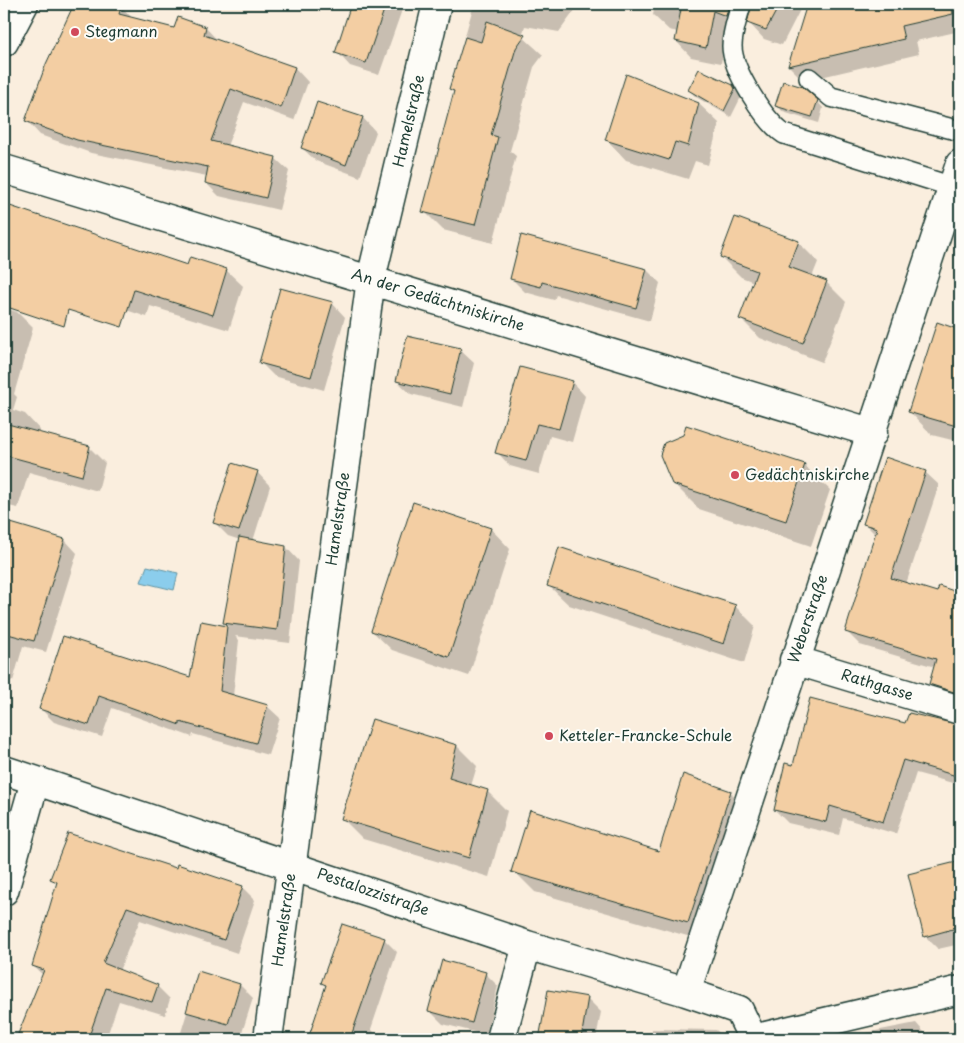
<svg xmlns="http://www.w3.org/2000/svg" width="964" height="1043" font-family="'Playpen Sans',sans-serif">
	<rect width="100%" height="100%" fill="#faeede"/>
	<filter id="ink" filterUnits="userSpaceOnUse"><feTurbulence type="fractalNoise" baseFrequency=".02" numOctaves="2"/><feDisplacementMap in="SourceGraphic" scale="10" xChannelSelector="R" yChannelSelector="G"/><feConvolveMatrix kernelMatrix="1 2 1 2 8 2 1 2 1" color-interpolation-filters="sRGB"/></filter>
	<g filter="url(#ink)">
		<path fill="#8bcdec" stroke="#6093a2" d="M147 566 178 573 174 590 141 582Z"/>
		<path fill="#0003" d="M75 4H112L121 6 133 19 175 30 206 28 219 42 295 68 308 82 294 120 244 102 227 146 275 158 289 171 279 210 219 196 206 183 207 176 91 153 40 135 27 121 47 64Z
			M353 4H404L379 75 350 66 337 52Z
			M474 4H583L582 8 578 6 559 32 525 26 522 36 543 55 534 67 510 151 516 156 493 243 443 230 424 211 454 93 450 89Z
			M655 4H803L782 45 764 39 749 23 751 11 729 25 721 63 691 57 676 41 678 32 669 30 653 15Z
			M808 4H960V31L916 41 919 54 804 81 789 66Z
			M732 86 741 97 731 117 696 97 689 90Z
			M817 101 823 108 819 123 783 112 777 105Z
			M318 103 363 118 376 132 360 177 316 161 302 148Z
			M699 104 719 123 708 165 695 161 688 179 626 160 607 140Z
			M4 206 188 266 226 270 243 286 229 330 150 306 147 317 4 269Z
			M522 236 647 270 660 283 650 321 556 295 554 300 525 292 511 278Z
			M798 242 818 262 812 277 826 282 846 302 822 362 760 338 740 318 754 282 741 277 721 257Z
			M332 303 345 317 324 390 274 376 260 362Z
			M4 308 17 312 33 328 14 394 17 397 13 410 25 414 40 430 39 434 89 447 105 463 98 491 29 472 18 508 4 505Z
			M938 324 960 331V442L932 435 910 412Z
			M460 350 474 363 463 407 411 394 397 381Z
			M572 382 585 396 572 442 550 436 539 474 510 466 497 452Z
			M804 465 830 490 811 546 699 509 673 483Z
			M257 472 270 486 253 541 286 547 299 561 290 643 235 636 239 640 233 696 267 706 280 718 268 755 193 734 192 737 112 708 102 737 54 722 41 709 64 638 191 679 202 622 229 627 225 623 240 540 228 536 214 522Z
			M925 472 939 485 906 584 938 594 940 588 960 594V703L944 697 930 684 935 667 860 645 846 631 876 535 865 524Z
			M491 529 510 549 469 676 392 650 372 631Z
			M34 531 65 540 77 553 46 652 23 646 13 681 4 679V623H6Z
			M549 586 735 606 755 626 744 663 569 605Z
			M906 724 960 726V785L916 773 896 834 843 818 839 835 788 823 775 810 794 767Z
			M457 746 477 766 471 786 487 791 507 811 489 877 363 839 343 819Z
			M730 792 750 812 708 942 535 892 516 873 660 853Z
			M956 863 960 864V944L938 949 925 936Z
			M176 870 242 887 255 900 237 953 140 920 119 971 157 986 170 999 165 1015 119 1001 106 1039H18L43 975 33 966 57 884 52 878Z
			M384 939 397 952 371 1029 381 1039H309L326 987 323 983Z
			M199 973 240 985 253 998 240 1039H179Z
			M485 973 498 986 486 1035 443 1024 430 1011Z
			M549 991 588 999 601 1012 596 1039H540Z
			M959 1016 960 1039H957Z
			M916 1023 930 1039H835Z
			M652 1029 716 1030 726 1039H652Z"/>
		<path fill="#f3cea3" stroke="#1f3d34" d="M74 4H122L119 14 174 28 178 17 206 27 204 35 295 67 281 108 231 89 211 141 276 157 266 198 205 183 208 167 77 140 25 121 46 64Z
			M351 4H386L366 63 335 53Z
			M682 4H729L726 16 713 11 706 48 675 41Z
			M752 4H780L766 30 747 23Z
			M807 4H952L953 14 901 26 904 39 788 66Z
			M487 21 525 35 516 48 491 135 498 137 475 225 422 212 454 91 449 89 465 37 481 42Z
			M699 69 733 85 735 89 724 111 688 90Z
			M626 74 699 103 688 146 675 142 669 160 605 140Z
			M783 81 803 87 818 100 812 117 775 106Z
			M317 102 363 117 346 165 301 148Z
			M4 204 187 265 190 257 227 269 213 315 134 290 122 327 68 310 64 326 4 306Z
			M735 217 799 241 789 267 827 281 803 343 739 319 757 271 720 257Z
			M521 235 647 269 636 308 542 282 541 287 510 279Z
			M280 288 333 302 311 377 259 363Z
			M937 322 960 330V427L908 412Z
			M407 336 461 348 450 394 396 381Z
			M520 367 573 381 559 429 537 424 526 461 495 453Z
			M4 423 90 446 82 476 4 455Z
			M686 425 805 464 786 521 672 484 660 455 664 443 683 435Z
			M885 457 926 471 891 578 937 592 939 586 960 593V694L929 684 936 659 845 632 877 528 863 524Z
			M232 463 258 471 239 531 213 523Z
			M413 502 491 528 449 657 371 631Z
			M4 521 65 539 34 641 4 633Z
			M239 537 286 546 277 630 223 623Z
			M559 547 736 605 724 644 547 586Z
			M201 621 227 626 220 691 268 705 256 743 180 722V725L99 696 89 725 39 709 63 636 190 677Z
			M810 698 905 723 909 713 960 725V777L903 760 883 822 830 806 826 822 774 810 785 763 793 765Z
			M372 719 457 745 449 778 488 790 469 858 341 819Z
			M683 774 731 791 688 923 511 872 530 810 659 851Z
			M68 833 176 868 177 864 243 886 224 940 127 907 103 963 158 985 152 1002 106 988 88 1039H16L44 970 32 966 57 882 50 879Z
			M956 862 960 878V927L924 937 908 874Z
			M342 924 385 938 350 1039H308L326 985 321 983Z
			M442 960 486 972 472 1023 428 1011Z
			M198 971 240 984 228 1024 186 1012Z
			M548 990 588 997 581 1039H539Z"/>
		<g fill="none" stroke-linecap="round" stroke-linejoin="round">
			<g stroke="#1f3d34" stroke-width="22">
				<path id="lane" d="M741 4C738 17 732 32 732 46 732 70 765 121 784 134L953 187
					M809 78 831 97 960 131"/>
			</g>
			<g stroke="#1f3d34" stroke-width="31">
				<path id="street" d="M4 42 24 4
					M4 169 873 433
					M794 660 960 710
					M4 770 527 945 686 992
					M4 891 35 781
					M268 1039 371 279 437 4
					M501 1039 527 945
					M753 1039 739 1010 686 992 960 164
					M753 1039 960 990"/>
			</g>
			<use href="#lane" stroke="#fdfcf7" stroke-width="19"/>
			<use href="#street" stroke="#fdfcf7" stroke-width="28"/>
		</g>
	</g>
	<g fill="#d1495b" stroke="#fdfcf7" stroke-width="2">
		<circle cx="75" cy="32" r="5"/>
		<circle cx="735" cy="475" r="5"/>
		<circle cx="549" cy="736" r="5"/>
	</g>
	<g text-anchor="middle" stroke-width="4" stroke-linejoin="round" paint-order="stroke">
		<g font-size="15" fill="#1f3d34" stroke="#fdfcf7" text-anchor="start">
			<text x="85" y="37">Stegmann</text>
			<text x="745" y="480">Gedächtniskirche</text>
			<text x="559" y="741">Ketteler-Francke-Schule</text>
		</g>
		<g font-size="15" fill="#1f3d34" stroke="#fdfcf7">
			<text transform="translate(409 121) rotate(-77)" y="5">Hamelstraße</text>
			<text transform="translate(438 300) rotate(17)" y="5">An der Gedächtniskirche</text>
			<text transform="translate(338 519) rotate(-82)" y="5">Hamelstraße</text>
			<text transform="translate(808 619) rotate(-71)" y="5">Weberstraße</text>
			<text transform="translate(877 685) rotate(17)" y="5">Rathgasse</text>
			<text transform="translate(373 892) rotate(19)" y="5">Pestalozzistraße</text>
			<text transform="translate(284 920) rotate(-82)" y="5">Hamelstraße</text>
		</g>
	</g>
	<rect width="964" height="1043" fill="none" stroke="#fdfcf7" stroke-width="20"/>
	<rect x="10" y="10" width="944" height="1023" fill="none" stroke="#1f3d34" stroke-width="2" filter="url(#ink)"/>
</svg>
